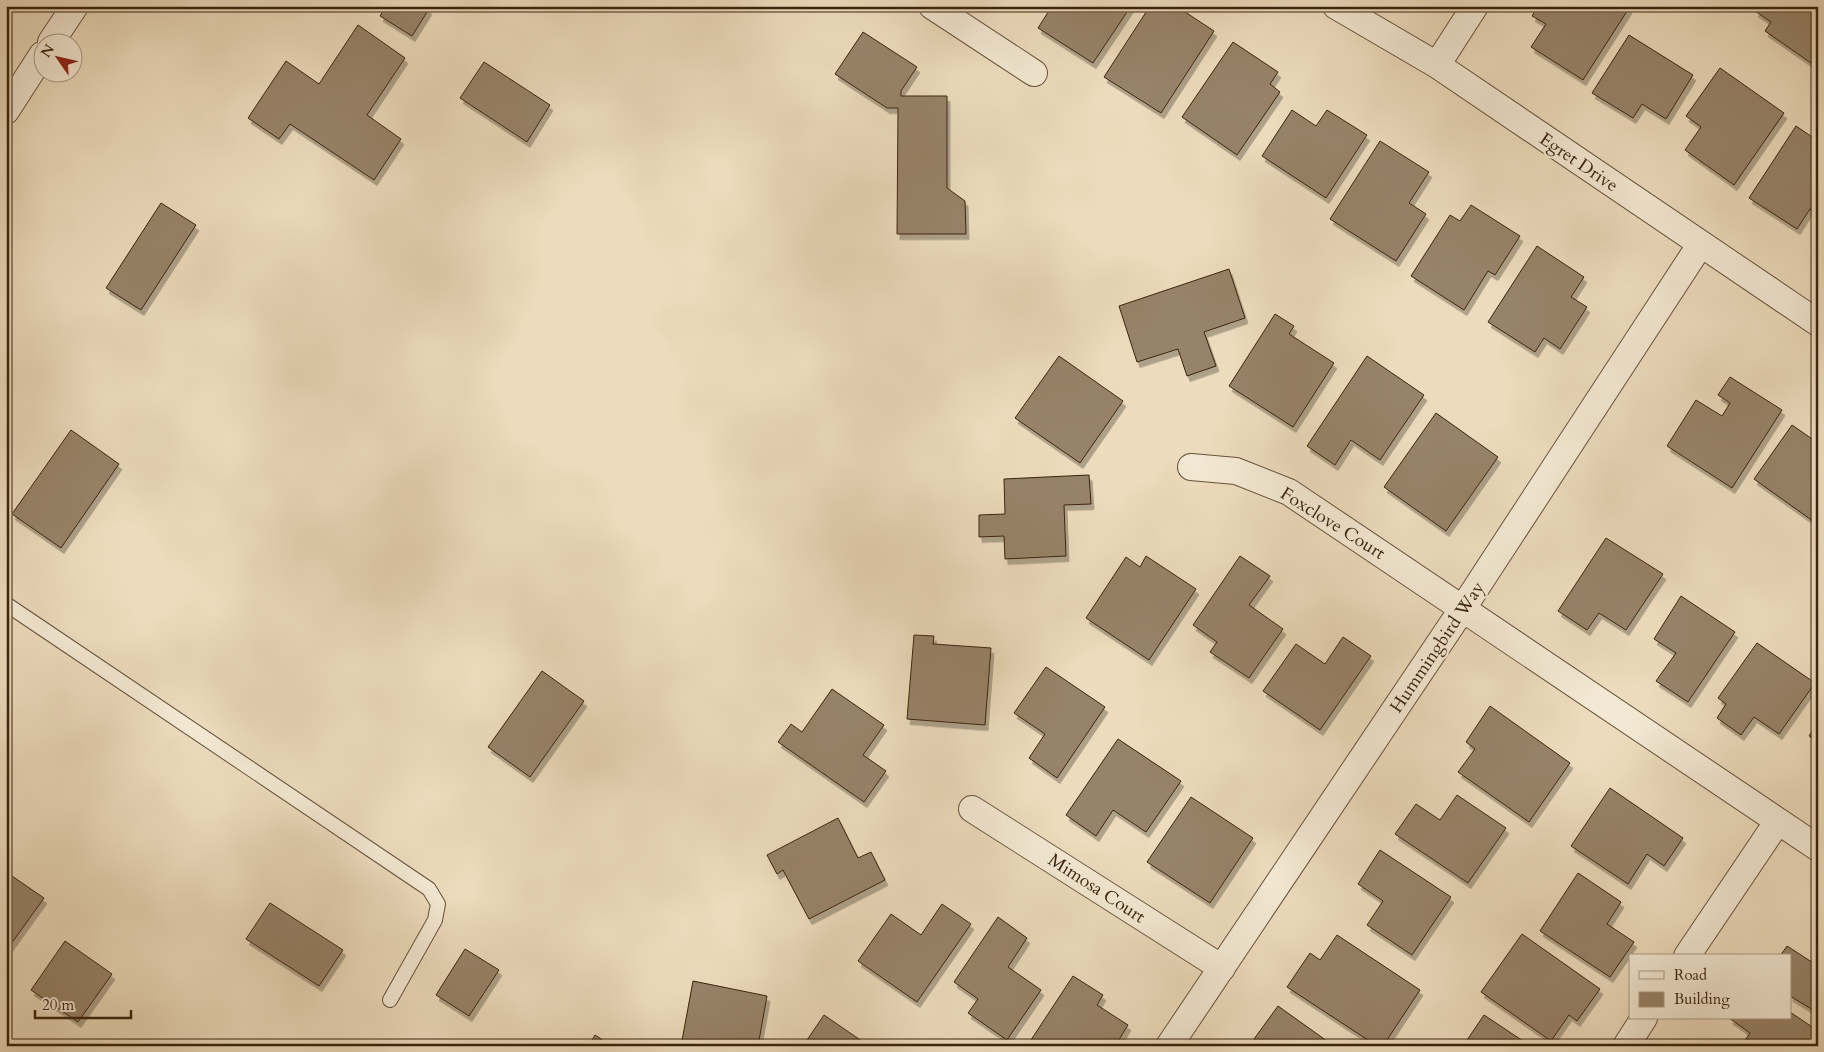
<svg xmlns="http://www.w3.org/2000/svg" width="1824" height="1052" font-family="Cardo,serif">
	<defs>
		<filter id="shadow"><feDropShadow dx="3" dy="5.5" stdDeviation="0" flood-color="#0004"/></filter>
	</defs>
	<rect width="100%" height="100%" fill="#ecdbbc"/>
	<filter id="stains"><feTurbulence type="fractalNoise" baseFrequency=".004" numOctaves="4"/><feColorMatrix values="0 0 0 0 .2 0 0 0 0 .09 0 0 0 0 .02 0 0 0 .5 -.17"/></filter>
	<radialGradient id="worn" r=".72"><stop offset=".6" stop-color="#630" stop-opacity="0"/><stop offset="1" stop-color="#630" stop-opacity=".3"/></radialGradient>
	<path fill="#978369" stroke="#3b240f" filter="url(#shadow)" d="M386 6H424L429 9 412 36 380 16Z
		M1052 6H1131L1093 63 1038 28Z
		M1150 6H1176L1214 31 1161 113 1104 77Z
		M1538 6H1626L1629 8 1583 80 1531 47 1546 24 1532 16Z
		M1759 6H1818V53L1811 63 1765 31 1771 22 1755 11Z
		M358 25 405 58 367 115 401 139 374 180 290 124 279 139 248 118 286 61 319 84Z
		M863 32 917 67 901 91V96H947V188L965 201 966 234H897L898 108H887L835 74Z
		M1629 35 1693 75 1666 119 1642 104 1633 118 1592 93Z
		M1233 42 1278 72 1270 84 1280 92 1237 155 1182 117Z
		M484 62 550 105 527 142 460 98Z
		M1720 68 1784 113 1734 185 1685 150 1701 127 1686 116Z
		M1292 110 1316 126 1327 110 1367 135 1326 198 1262 156Z
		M1796 126 1818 141V214L1810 209 1797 229 1749 198Z
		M1380 141 1429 172 1409 203 1426 214 1396 261 1330 219Z
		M161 203 196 225 141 310 106 288Z
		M1471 205 1520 236 1495 275 1488 271 1464 310 1411 276 1450 215 1460 221Z
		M1537 246 1584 277 1571 297 1587 307 1560 349 1544 338 1535 352 1488 322Z
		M1229 269 1245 318 1204 332 1216 366 1187 376 1178 349 1137 362 1119 306Z
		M1275 314 1294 326 1289 334 1334 363 1293 427 1229 386Z
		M1059 356 1123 401 1080 463 1015 418Z
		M1367 356 1424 395 1380 460 1351 440 1335 465 1307 446Z
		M1730 377 1782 410 1732 488 1667 446 1696 400 1722 416 1730 403 1718 395Z
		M1436 413 1498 457 1446 531 1384 487Z
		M1792 425 1818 443 1817 524 1754 479Z
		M71 430 119 464 61 548 12 514Z
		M1089 475 1091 504 1064 505 1066 556 1005 559 1004 536 979 537V515L1005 514 1004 479Z
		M1606 538 1663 574 1626 630 1599 613 1587 630 1558 611Z
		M1146 556 1196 589 1149 660 1086 618 1126 557 1140 567Z
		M1240 556 1270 576 1249 605 1283 629 1249 678 1210 652 1217 642 1193 625Z
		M1681 596 1735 632 1688 702 1656 681 1676 653 1654 639Z
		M914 635 934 636 933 644 991 648 985 725 907 719Z
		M1343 637 1371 656 1320 730 1263 691 1296 644 1325 664Z
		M1757 643 1815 683 1779 734 1754 717 1741 735 1717 718 1726 704 1718 698Z
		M1046 667 1105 707 1057 778 1029 758 1045 734 1014 713Z
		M542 671 584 701 530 777 488 747Z
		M832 689 884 725 863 755 886 771 864 802 778 742 791 724 802 732Z
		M1490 706 1570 763 1529 822 1458 772 1475 749 1466 742Z
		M1818 723V742L1809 736Z
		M1118 739 1181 781 1146 832 1113 810 1096 836 1066 815Z
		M1610 788 1683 838 1664 866 1647 854 1628 884 1571 846Z
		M1457 795 1506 828 1468 883 1395 834 1416 804 1440 820Z
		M1191 797 1253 838 1210 903 1147 862Z
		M838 818 858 858 871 852 885 880 809 919 783 870 777 874 767 855Z
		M1380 850 1451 897 1412 955 1367 925 1383 901 1358 884Z
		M1578 873 1621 902 1607 924 1634 942 1610 977 1540 931Z
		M9 874 44 898 6 951V878Z
		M270 903 343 950 319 986 246 939Z
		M942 904 971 924 917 1002 858 961 891 914 921 935Z
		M998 917 1027 938 1008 967 1041 990 1007 1040 968 1013 978 999 954 982Z
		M1522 934 1600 989 1577 1021 1569 1015 1551 1041 1481 992Z
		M1337 935 1420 990 1383 1046H1377L1287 987 1310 953 1320 960Z
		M65 941 112 974 78 1022 31 990Z
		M1787 946 1818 966V1013L1790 996V956H1780Z
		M465 949 499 970 469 1016 436 995Z
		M1073 976 1103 995 1097 1005 1128 1025 1115 1046H1027Z
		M693 981 767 996 758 1046H681Z
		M1278 1006 1334 1046H1264L1254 1039Z
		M1790 1012 1818 1031V1042L1815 1046H1741L1750 1033 1729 1018H1790Z
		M824 1015 869 1046H803Z
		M1484 1015 1526 1043 1525 1046H1463Z
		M595 1035 612 1046H589Z"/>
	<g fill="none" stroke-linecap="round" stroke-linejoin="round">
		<g stroke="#67523a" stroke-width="16">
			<path id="service" d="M6 604 429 889 438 904 435 920 390 1000"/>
		</g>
		<g stroke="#67523a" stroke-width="28">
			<path id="minor" d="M932 6 1034 73
				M1336 6 1437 65 1818 323
				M51 42 75 6
				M1437 65 1475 6
				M6 111 42 55
				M1191 467 1236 471 1289 492 1818 848
				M972 809 1222 968
				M1687 956 1778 821
				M1169 1046 1463 608 1700 245
				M1626 1046 1644 1018"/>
		</g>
		<use href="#service" stroke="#f3e8d3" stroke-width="14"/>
		<use href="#minor" stroke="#f3e8d3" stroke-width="26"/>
	</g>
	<g text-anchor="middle" stroke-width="4.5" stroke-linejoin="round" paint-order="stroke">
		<g font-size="18" fill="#3b240f" stroke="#f3e8d3">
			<text transform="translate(1579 162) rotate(34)" y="6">Egret Drive</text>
			<text transform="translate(1333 523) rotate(32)" y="6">Foxclove Court</text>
			<text transform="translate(1437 647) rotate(-56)" y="6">Hummingbird Way</text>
			<text transform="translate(1097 888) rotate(33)" y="6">Mimosa Court</text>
		</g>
	</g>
	<rect width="1824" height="1052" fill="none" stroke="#ecdbbc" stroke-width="25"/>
	<rect x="8" y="8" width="1809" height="1037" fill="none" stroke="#3b240f" stroke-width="2.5"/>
	<rect x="12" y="12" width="1799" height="1027" fill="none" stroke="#3b240f"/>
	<rect x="1629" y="954" width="162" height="65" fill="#f3e8d3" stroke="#a99a85"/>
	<rect x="1639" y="971" width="25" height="8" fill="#f3e8d3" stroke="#a99a85"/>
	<text x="1674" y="980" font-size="15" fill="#3b240f">Road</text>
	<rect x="1639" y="992" width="25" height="15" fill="#978369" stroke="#a99a85"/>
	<text x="1674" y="1004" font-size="15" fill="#3b240f">Building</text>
	<g transform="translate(58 58) rotate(304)"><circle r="24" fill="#f3e8d3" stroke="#a99a85"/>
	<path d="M0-4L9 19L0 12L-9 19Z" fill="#8f2418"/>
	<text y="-8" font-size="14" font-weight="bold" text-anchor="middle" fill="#3b240f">N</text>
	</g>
	<path d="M35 1010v8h96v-8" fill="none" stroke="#3b240f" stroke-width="2.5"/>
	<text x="42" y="1010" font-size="15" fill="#3b240f" stroke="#f3e8d3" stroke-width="4" paint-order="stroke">20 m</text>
	<rect width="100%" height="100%" filter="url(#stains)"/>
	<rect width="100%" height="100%" fill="url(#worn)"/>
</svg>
